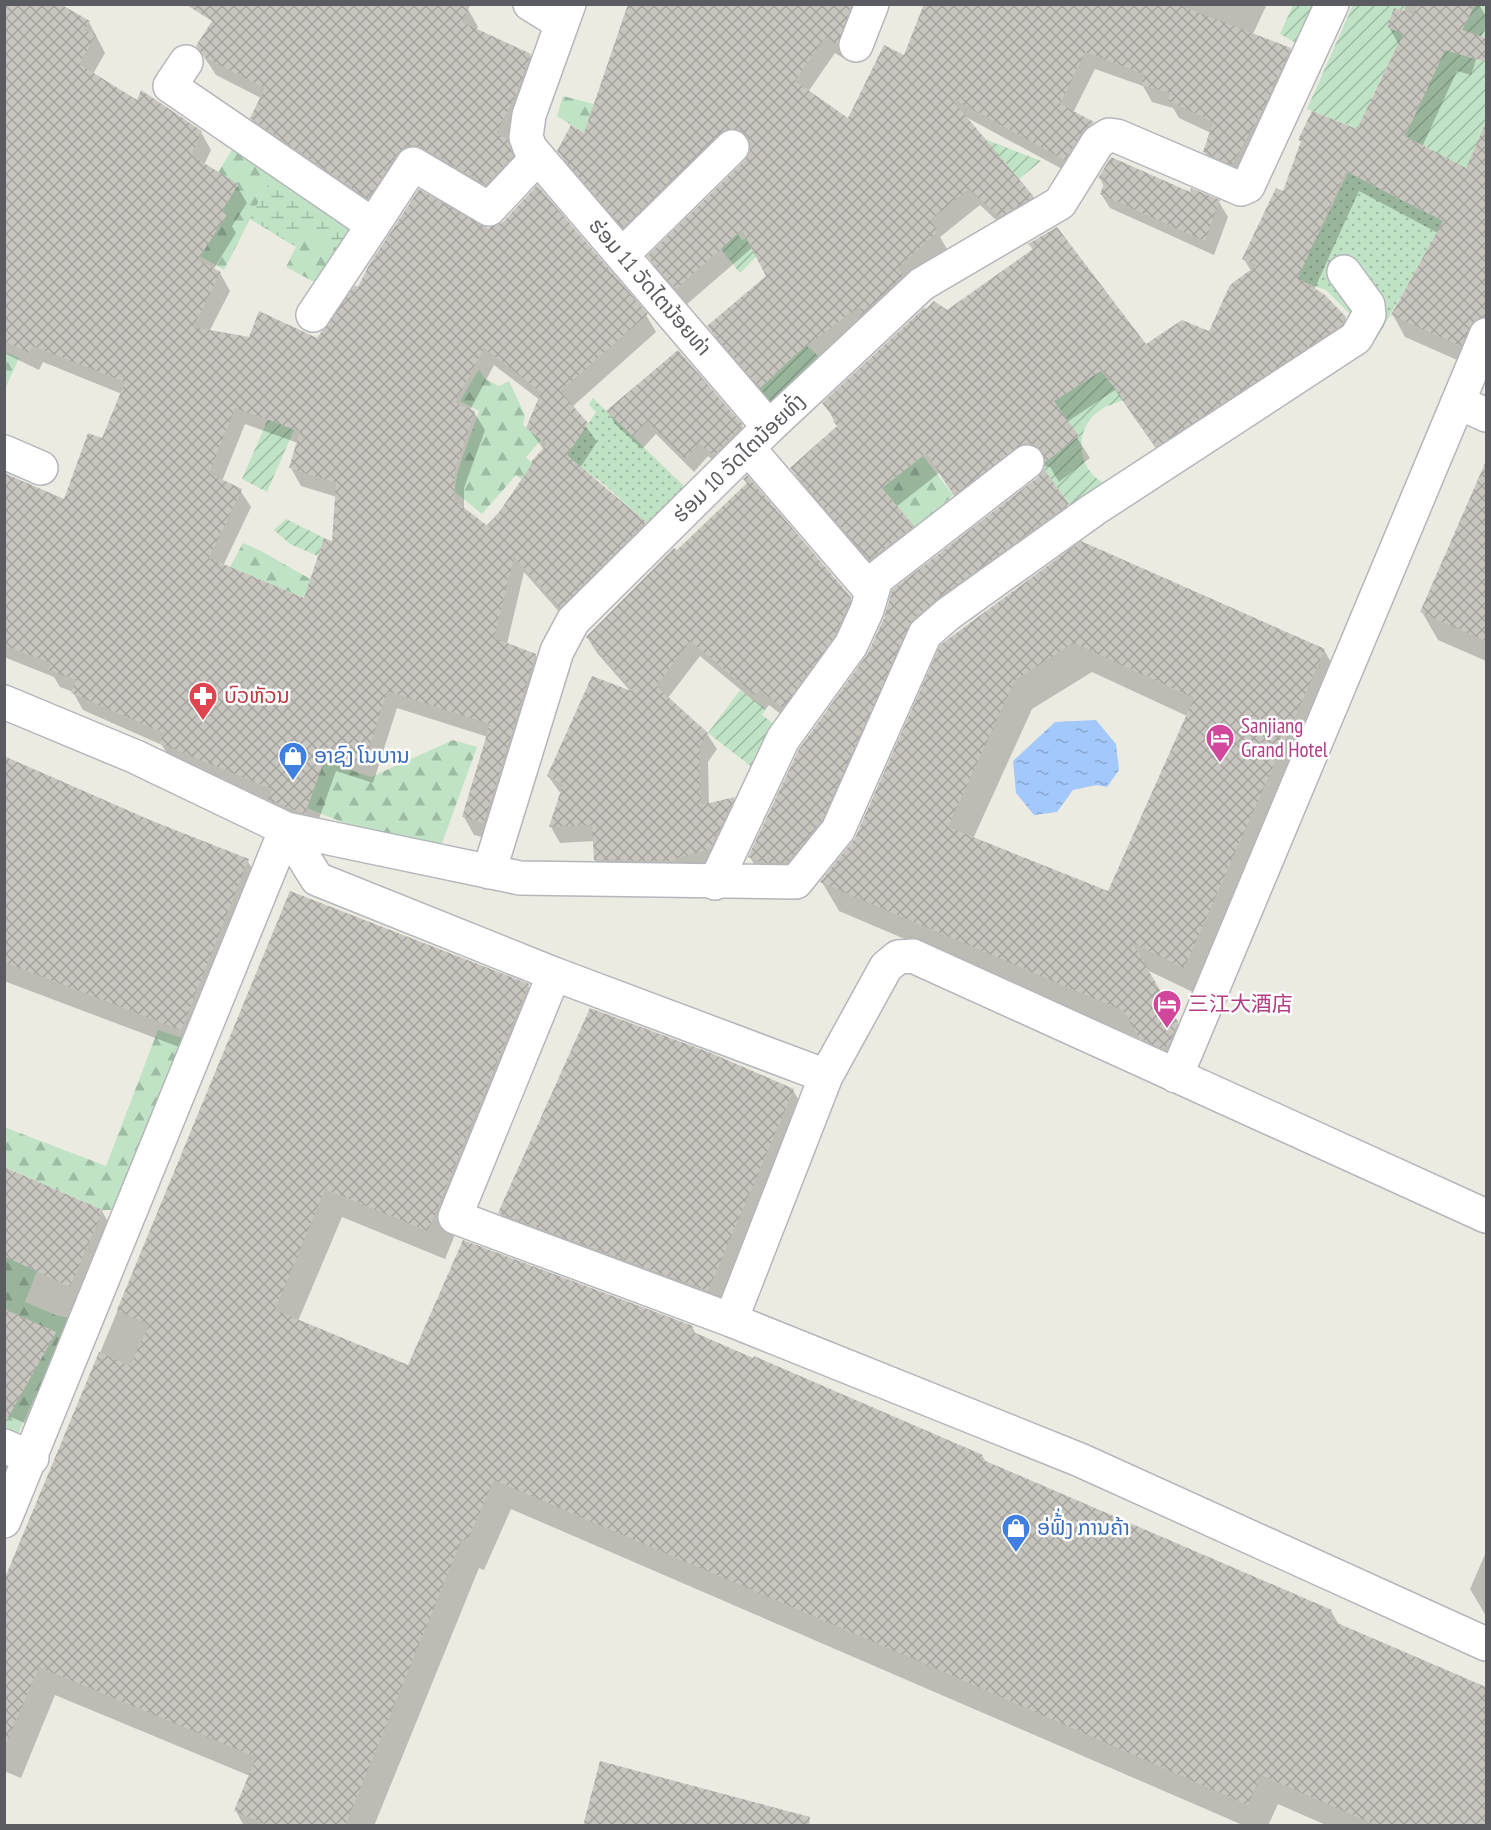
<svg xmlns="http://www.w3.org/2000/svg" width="1491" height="1830" font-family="'PT Sans Narrow','Noto Sans SC','Noto Sans Lao',sans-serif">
	<defs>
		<pattern id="grass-dots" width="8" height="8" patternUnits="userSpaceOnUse" patternTransform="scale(1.5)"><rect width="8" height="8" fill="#bfe3c4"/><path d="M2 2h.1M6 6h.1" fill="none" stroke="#9ebba3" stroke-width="1.8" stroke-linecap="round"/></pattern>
		<pattern id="forest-firs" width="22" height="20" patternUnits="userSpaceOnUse" patternTransform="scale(1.5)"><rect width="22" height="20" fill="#bfe3c4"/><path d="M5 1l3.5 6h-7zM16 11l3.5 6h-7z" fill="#9ebba3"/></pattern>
		<pattern id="wetland-marsh" width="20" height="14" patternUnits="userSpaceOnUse" patternTransform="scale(1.5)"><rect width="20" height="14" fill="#bfe3c4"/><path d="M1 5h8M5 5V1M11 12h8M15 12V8" fill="none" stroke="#9ebba3"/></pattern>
		<pattern id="garden-furrows" width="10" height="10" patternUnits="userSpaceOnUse" patternTransform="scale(1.5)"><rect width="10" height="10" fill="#bfe3c4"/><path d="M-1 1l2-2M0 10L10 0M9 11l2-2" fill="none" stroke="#9ebba3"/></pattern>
		<pattern id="water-ripples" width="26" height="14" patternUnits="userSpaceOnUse" patternTransform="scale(1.5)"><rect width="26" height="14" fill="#a3c8fb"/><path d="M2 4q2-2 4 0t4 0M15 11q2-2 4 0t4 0" fill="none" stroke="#88a6cf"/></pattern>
		<pattern id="building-cross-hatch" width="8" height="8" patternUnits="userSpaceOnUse" patternTransform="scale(1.5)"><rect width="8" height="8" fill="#c8c5bf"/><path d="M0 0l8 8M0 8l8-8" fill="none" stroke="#a5a39f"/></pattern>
	</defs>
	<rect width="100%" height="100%" fill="#ecebe2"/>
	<path fill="url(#grass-dots)" d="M1348 172 1443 222 1376 340 1326 290 1282 275 1316 239Z
		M593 398 686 488 651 527 605 485 566 456 596 412 589 405Z"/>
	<path fill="url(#forest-firs)" d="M563 96 594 104 608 148 557 116Z
		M237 142 264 160 270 180 224 270 200 256 227 214 222 211 238 185 218 172Z
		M304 231 339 249 320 285 286 267Z
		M5 352 19 358 5 389Z
		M479 369 485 379 499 386 509 381 525 415 523 425 541 440 526 457 542 474 531 487 516 475 482 514 455 492C455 469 472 435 479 411L460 401Z
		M923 456 953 495 917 530 882 488Z
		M243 543 261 551 326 588 323 606 230 567Z
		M453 740 477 747 440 849 372 834 307 808 324 761 371 777Z
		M158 1030 186 1039 114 1210H103L5 1167 4 1127 106 1166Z
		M4 1256 37 1271 25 1302 58 1316 71 1318 6 1460 5 1398 16 1403 56 1333 5 1309Z"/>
	<path fill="url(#wetland-marsh)" d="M264 160 357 222 339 249 304 231 296 247 250 219 270 180Z"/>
	<path fill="url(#garden-furrows)" d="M1293 5H1323L1305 48 1280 34Z
		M1353 5H1405L1399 21 1426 27 1393 55 1371 99 1412 122 1445 50 1478 60 1486 41V122L1443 222 1406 202 1432 150 1375 120 1340 159 1353 127 1307 109Z
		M1475 5H1486V38L1462 30Z
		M941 122 1041 161 1019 179 1004 161 989 174Z
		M737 233 742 240 755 233 756 257 740 273 720 248Z
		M806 345 822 359 778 406 755 393Z
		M1101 371 1124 400C1117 403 1108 405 1102 409 1074 426 1075 466 1102 482L1122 474 1075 512 1041 465 1045 457 1047 461 1079 436 1053 402Z
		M268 419 294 430 267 492 242 479Z
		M286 519 324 538 318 556 290 544 274 530Z
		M740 690 766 709 762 715 779 728 753 768 708 733Z"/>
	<path fill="url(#water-ripples)" d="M1096 720 1116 744 1119 770 1107 787 1097 785 1073 790 1057 812 1034 815 1016 793 1013 761 1055 722Z"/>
	<path fill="#0003" fill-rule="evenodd" d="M630 4H877L864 14 848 61 835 53 808 92 849 120 905 57 989 4H1267L1253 34 1290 49 1300 67 1242 181 1215 170 1205 152 1211 133 1179 118 1173 108 1152 102 1143 86 1095 69 1073 113 1093 124 1103 140 1075 176 964 116 1033 197 1043 214 1010 233 980 205 940 237 947 249 771 404 719 343 709 326 768 276 753 247 686 305 659 274 649 257 746 161 752 148 747 146 634 244 569 168 559 151 585 135Z
		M1406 4H1479L1486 17V26L1475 50 1478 54 1471 75 1457 71 1422 147 1467 170 1486 126V341L1473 367 1405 337 1393 315 1438 233 1359 191 1314 290 1345 318 1358 339 1169 467 1115 390 1067 422 1090 458 1059 482 1050 467 1038 464 967 515 939 473 896 507 913 527 925 548 883 581 804 489 792 468 838 427 824 403 1033 250 1030 244 1146 346 1209 333 1251 271 1244 259 1284 193 1302 143 1300 139 1358 130 1399 45 1389 27 1403 13Z
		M468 9 478 27 476 30 530 55 540 73 526 111 509 145 518 160 496 202 434 165 378 216 262 136 251 118 261 98 216 75 197 46Z
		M89 22 105 53 93 74 137 102 201 132 211 150 204 165 237 186 247 203 232 226 236 233 213 270 220 273 230 291 209 332 249 339 318 340 646 315 656 332 572 407 597 442 580 468 645 523 655 541 570 624 524 572 507 644 535 655 546 673 494 840 474 835 464 817 488 737 397 708 373 783 336 771 315 830 280 817 271 802 171 761 162 745 83 710 73 692 60 687 54 677 4 657V473L64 501 103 440 122 394 43 362 39 370 4 353V88ZM494 365 540 400 528 428 544 450 504 507 486 526 464 509V488L485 430 474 412 470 410ZM245 424 298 443 291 468 301 486 337 497 333 543 305 600 223 566 251 507 240 490 222 481Z
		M1100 178 1219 202 1228 217 1214 255 1110 208 1101 194 1104 186Z
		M608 412 742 426 750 440 722 468 708 456 694 472 656 434 642 449 616 425Z
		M1044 472 1076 519 945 613 795 877 758 871 750 857 869 654Z
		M1481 478 1486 480V661L1438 640 1422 612Z
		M745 480 850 598 859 614 792 723 769 705 765 710 700 656 667 699 707 734 717 749 708 762 709 805 734 799 743 815 719 865 605 876 595 860 594 841 560 843 551 827 561 794 548 776 632 693 597 653 587 637 674 550 677 552 747 484Z
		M1082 543 1324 650 1341 680 1201 996 1147 970 1194 1053 1158 1067 1142 1040 839 911 822 882ZM1092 672 1187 716 1109 893 973 839 1032 709Z
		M4 758 150 821 247 860 262 885 195 1053 4 981Z
		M291 893 528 986 545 1015 445 1259 342 1217 298 1321 409 1367 692 1327 697 1336 982 1456 986 1462 1331 1611 1339 1625 1486 1689V1826H1328L1278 1804 1268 1826H1245L511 1509 484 1570 479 1568 374 1826H244L236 1811 250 1776 55 1695 21 1778 4 1771V1584Z
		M793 1090 806 1113 721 1313 513 1235 500 1213Z
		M4 1168 102 1211 114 1233 29 1425 4 1414Z
		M1486 1552V1616L1470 1589Z"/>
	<path fill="url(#building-cross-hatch)" fill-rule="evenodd" d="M4 4H60L90 21 84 30 96 35 79 64 137 100 141 90 202 131 191 155 238 184 222 211 227 214 198 260 221 272 193 327 249 337 259 311 317 338 355 285 358 287 369 265 419 189 488 228 503 222 537 185 648 314 560 391 588 423 567 455 646 522 560 608 514 557 494 638 536 654 484 823 462 817 490 724 387 691 364 766 326 754 305 814 268 800 272 789 159 743 164 733 71 693 76 680 48 670 51 663 4 645V473L64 499 88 433 102 438 125 382 33 346 29 353 4 341ZM484 348 541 392 526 428 547 444 531 462 532 464 489 527 454 500 455 470 475 411 455 403ZM235 408 300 431 289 468 336 483 332 541 324 538 304 598 209 558 242 489 209 473Z
		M185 4H471L462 22 531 54 517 93 496 133 508 140 513 156 486 185 423 148 414 145 405 147 397 154 368 199 250 118 265 88 204 57 196 46 212 21Z
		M628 4H852L838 45 825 37 795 81 848 118 884 45 904 55 924 4H1176L1291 48 1261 113 1232 165 1203 152 1213 122 1167 100 1171 93 1141 85 1144 74 1085 52 1060 104 1094 122 1082 132 1065 160 950 97 1034 197 999 217 969 189 930 220 938 231 898 268 903 276 860 316 861 305 797 353 760 388 707 326 766 276 742 230 676 289 647 256 745 160 750 151V142L746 134 736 129H727L719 134 623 228 557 151 571 125 584 133Z
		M1418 4H1475L1462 30 1486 38V62L1445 50 1405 136 1466 168 1486 122V317L1474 321 1461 346 1391 315 1443 221 1346 171 1298 278 1325 295 1346 317 1342 325 1156 447 1102 370 1054 401 1079 436 1045 462 1041 450 1034 444H1024L954 495 926 453 882 488 914 526 869 560 790 468 837 426 833 421 835 419 822 403 925 307 926 309 934 301 947 310 1033 249 1028 244 1057 227 1146 344 1182 320 1209 331 1230 285 1257 265 1242 259 1276 188 1283 191 1301 141 1298 140 1312 111 1357 129 1403 34 1387 27 1394 8 1413 14Z
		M1111 157 1190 192 1191 188 1220 200 1205 241 1100 194 1105 181 1098 178Z
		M678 350 743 425 714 455 699 443 685 459 647 421 633 436 606 411Z
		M1486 461V641L1420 612Z
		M1044 469 1069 504 937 599 912 620 822 820 787 863H765L748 857 799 749 868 653 884 618 892 590 1038 477Z
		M747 475 851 597 849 603 835 636 783 708 760 690 755 695 690 641 656 686 708 733 700 745 701 805 735 797 710 849 675 859V861L594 860 592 825 549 827 563 784 547 776 592 676 634 692 586 637 674 548 677 550 747 483 743 479Z
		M1081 541 1325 649 1184 968 1133 943 1178 1022 1169 1045 1162 1049 1139 1038 1124 1011 820 882 855 838 940 645ZM1074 643 1194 698 1108 891 948 827 1015 680Z
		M4 756 150 820 249 859 181 1030 4 962Z
		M290 891 529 984 428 1231 325 1189 275 1310 408 1365 463 1240 693 1326 691 1331 753 1358 754 1356 983 1455 981 1459 1332 1610 1328 1619 1486 1687V1826H1378L1261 1775 1248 1805 921 1662 494 1480 467 1541 462 1539 345 1826H270L234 1811 256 1757 39 1667 4 1748V1580L99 1352 130 1366 149 1325 117 1310Z
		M590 1008 711 1053 794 1089 708 1291 498 1213Z
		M4 1167 103 1210 70 1287 4 1256Z
		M4 1309 56 1332 4 1425Z
		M600 1761 810 1817 809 1826H583Z"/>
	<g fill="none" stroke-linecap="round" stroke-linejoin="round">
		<g stroke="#b4b6bc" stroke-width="36">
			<path id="street" d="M530 4 561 23
				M569 4 529 115 526 137 530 148 769 427
				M856 45 872 4
				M186 62 170 86 373 225 413 164 489 209 538 157
				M622 255 732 147
				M313 315 373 225
				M1458 402 1486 415
				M748 448 872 592
				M4 452 41 468
				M4 702 136 757 286 829 520 878 796 882 838 830 925 634 948 614 1093 510 1356 338 1369 315 1368 305 1344 272
				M286 829 317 879 554 974 826 1076
				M489 872 557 651 573 621 769 427 922 284 1060 203 1098 142 1109 135 1117 136 1241 189 1248 186 1332 4
				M715 883 783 739 851 645 867 610 876 579 1027 462
				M554 974 455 1217 731 1320 1080 1460 1486 1644
				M1176 1076 1486 335
				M731 1320 826 1076 886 967 898 957 913 956 1486 1216
				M4 1446 32 1458
				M4 1521 286 829"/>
		</g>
		<use href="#street" stroke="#fff" stroke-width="33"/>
	</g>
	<defs>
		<g id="pharmacy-pin" transform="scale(1.5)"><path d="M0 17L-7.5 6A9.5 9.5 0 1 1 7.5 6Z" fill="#e0444e" stroke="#fff"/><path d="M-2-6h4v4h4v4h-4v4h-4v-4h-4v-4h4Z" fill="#fff"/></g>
		<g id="hotel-pin" transform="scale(1.5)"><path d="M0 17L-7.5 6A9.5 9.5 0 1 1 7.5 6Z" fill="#d1479c" stroke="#fff"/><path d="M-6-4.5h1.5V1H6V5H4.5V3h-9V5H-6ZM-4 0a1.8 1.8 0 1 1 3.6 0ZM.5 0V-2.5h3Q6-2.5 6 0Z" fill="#fff"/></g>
		<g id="shop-pin" transform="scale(1.5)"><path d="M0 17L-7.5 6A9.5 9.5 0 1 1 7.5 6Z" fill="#3f7fe0" stroke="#fff"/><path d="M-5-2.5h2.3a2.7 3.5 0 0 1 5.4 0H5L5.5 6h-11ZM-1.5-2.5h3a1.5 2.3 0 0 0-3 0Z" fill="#fff"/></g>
	</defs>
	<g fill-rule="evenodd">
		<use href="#pharmacy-pin" x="203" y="696"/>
		<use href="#hotel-pin" x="1220" y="738"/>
		<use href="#shop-pin" x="293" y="756"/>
		<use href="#hotel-pin" x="1167" y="1004"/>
		<use href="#shop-pin" x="1016" y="1528"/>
	</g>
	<g text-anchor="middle" stroke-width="5" stroke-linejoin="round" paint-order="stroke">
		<g font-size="21" fill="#5a5c62" stroke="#fff">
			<text transform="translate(650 287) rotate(49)" y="7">ຮ່ອມ 11 ວັດໄຕນ້ອຍທ່າ</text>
			<text transform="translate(739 458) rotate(-44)" y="7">ຮ່ອມ 10 ວັດໄຕນ້ອຍທົ່ງ</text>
		</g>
		<g font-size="21" fill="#be3a42" stroke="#fff" text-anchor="start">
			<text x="224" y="703">ບົວຫັວນ</text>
		</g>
		<g font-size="21" fill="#b23c85" stroke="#fff" text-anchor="start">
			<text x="1241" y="733">Sanjiang<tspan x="1241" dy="24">Grand Hotel</tspan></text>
			<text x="1188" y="1011">三江大酒店</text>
		</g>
		<g font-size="21" fill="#366cbe" stroke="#fff" text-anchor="start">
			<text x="314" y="763">ອາຊົງ ໂນບານ</text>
			<text x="1037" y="1535">ອ່ຟົ້່ງ ການຄ້າ</text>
		</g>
	</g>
	<rect width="1491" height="1830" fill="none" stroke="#5a5c62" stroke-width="12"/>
</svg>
